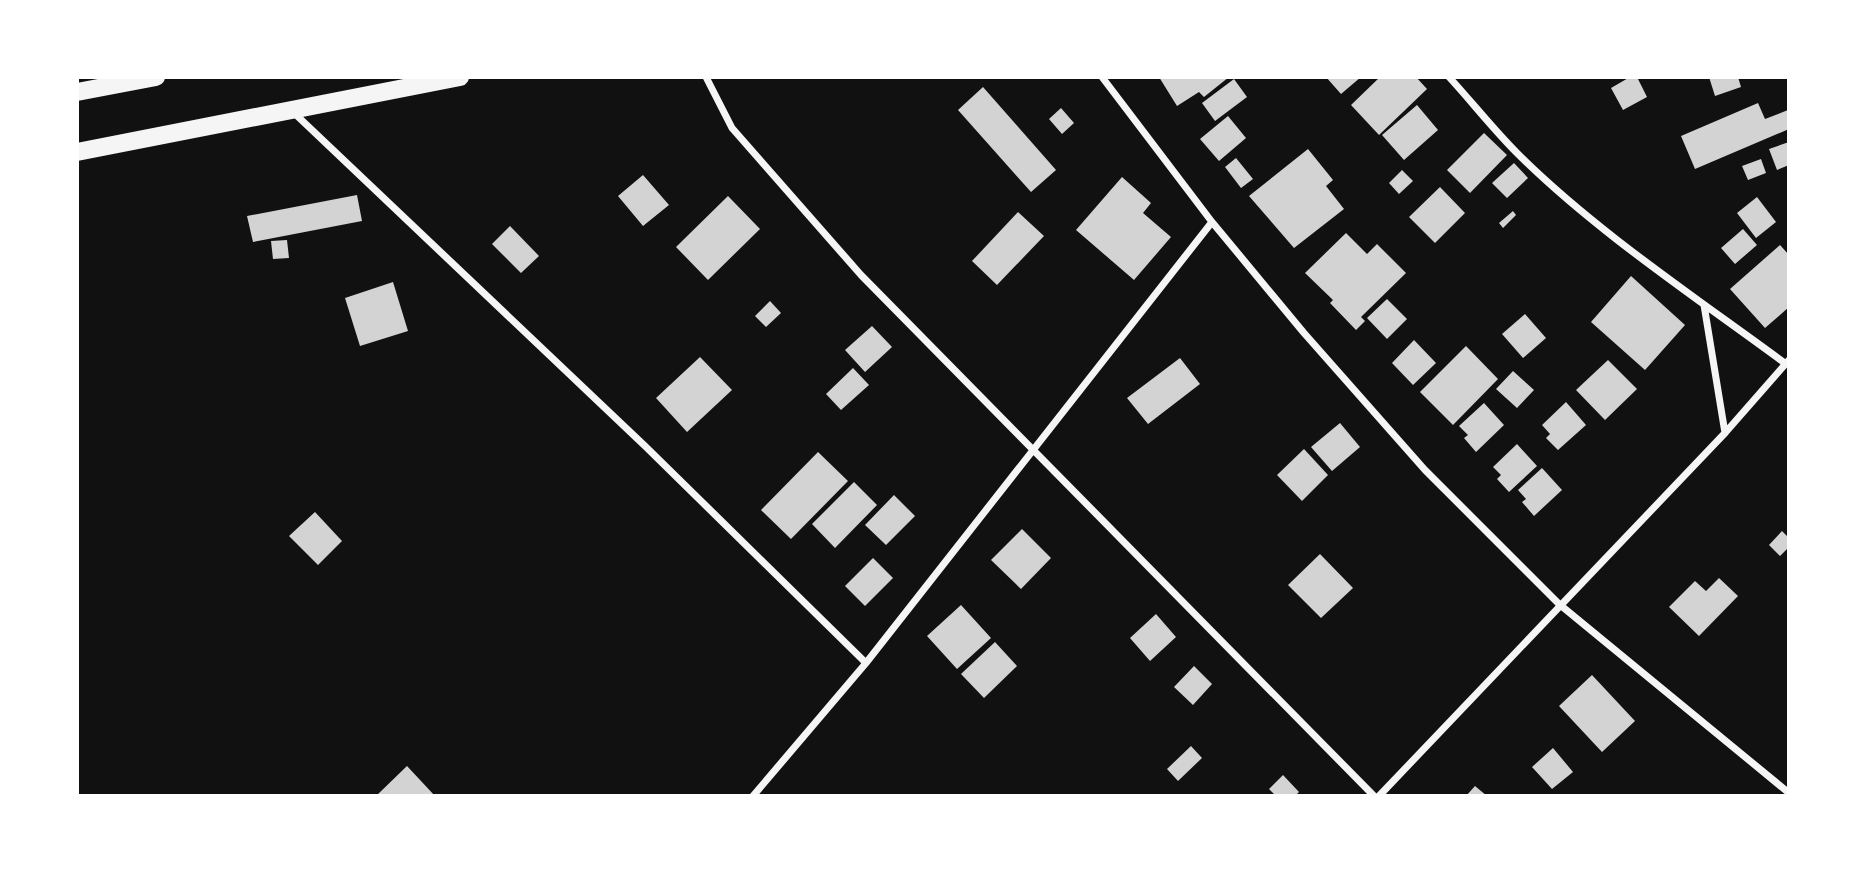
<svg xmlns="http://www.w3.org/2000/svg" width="1866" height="873" font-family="Commissioner,sans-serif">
	<rect width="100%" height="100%" fill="#111"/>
	<path fill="#d3d3d3" d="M1159 77H1229L1204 97 1199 92 1177 106Z
		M1326 77H1361L1341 94Z
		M1380 77H1416L1427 89 1379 135 1351 105Z
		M1630 77H1637L1647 97 1623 110 1611 88Z
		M1709 77H1738L1741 87 1715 96Z
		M1234 79 1247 97 1215 121 1202 103Z
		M983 87 1056 170 1031 192 958 110Z
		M1758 103 1765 119 1788 110 1789 129 1695 169 1681 136Z
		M1417 105 1438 130 1404 160 1382 135Z
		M1061 108 1074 123 1062 134 1049 119Z
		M1228 116 1246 138 1219 161 1200 139Z
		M1484 133 1507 155 1470 193 1447 170Z
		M1789 142V165L1777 170 1769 149Z
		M1308 149 1333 180 1326 186 1344 209 1294 248 1249 196Z
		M1236 158 1253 179 1241 188 1225 167Z
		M1761 159 1766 173 1748 180 1742 166Z
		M1514 163 1528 178 1507 198 1492 183Z
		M1402 170 1413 181 1399 194 1389 183Z
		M643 175 669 205 643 226 618 196Z
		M1122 177 1151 203 1143 213 1171 237 1134 280 1076 230Z
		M1440 187 1465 213 1435 243 1409 217Z
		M357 195 362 221 253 242 247 216Z
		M728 196 760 229 708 280 676 247Z
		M1757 197 1776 222 1756 238 1737 213Z
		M1513 211 1516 215 1503 228 1499 223Z
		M1018 212 1044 236 997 285 972 261Z
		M510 226 539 256 521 273 492 244Z
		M1743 229 1757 245 1735 264 1721 248Z
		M1346 233 1367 254 1377 244 1406 273 1361 317 1365 321 1356 330 1330 303 1333 300 1305 273Z
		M287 240 289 258 273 259 271 241Z
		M1780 245 1789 255V307L1765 328 1730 289Z
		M1631 276 1685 325 1645 370 1591 322Z
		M393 282 408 331 360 346 345 298Z
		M1387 299 1407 319 1387 339 1367 318Z
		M770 301 781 313 766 327 755 316Z
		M1525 314 1546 338 1523 358 1502 334Z
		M872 326 892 347 865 372 845 350Z
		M1414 340 1436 363 1413 385 1392 363Z
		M1466 346 1498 379 1453 425 1420 392Z
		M700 357 732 390 687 432 656 398Z
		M1180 358 1200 384 1148 424 1127 398Z
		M1608 360 1637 389 1605 420 1576 390Z
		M853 368 869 385 841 410 826 394Z
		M1513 371 1534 390 1517 408 1496 389Z
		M1566 402 1586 425 1558 450 1546 438 1550 434 1542 425Z
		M1484 403 1504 425 1476 452 1464 438 1468 435 1459 426Z
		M1340 423 1360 447 1332 471 1311 447Z
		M1517 444 1537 466 1509 492 1497 479 1501 475 1493 467Z
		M1304 449 1328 475 1302 501 1277 475Z
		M818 452 848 481 791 539 761 510Z
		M1542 468 1562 490 1534 516 1522 502 1526 499 1518 490Z
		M854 482 877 505 835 548 812 524Z
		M894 495 915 516 886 545 865 525Z
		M315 512 342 541 318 565 289 536Z
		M1022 529 1051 558 1021 589 991 560Z
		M1782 531 1789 538V547L1780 556 1769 545Z
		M1320 554 1353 588 1321 618 1288 585Z
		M873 558 893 578 865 606 845 586Z
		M1719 578 1738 596 1699 636 1669 607 1695 581 1706 591Z
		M961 605 991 638 957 669 927 636Z
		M1156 614 1176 637 1150 661 1130 638Z
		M995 642 1017 666 984 698 961 674Z
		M1194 666 1212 684 1193 705 1174 687Z
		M1592 675 1635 721 1602 752 1559 706Z
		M1191 746 1202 758 1178 781 1167 769Z
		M1553 748 1573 772 1552 789 1532 767Z
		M407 766 435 796H376Z
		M1283 775 1299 792 1295 796H1276L1269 789Z
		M1475 786 1487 796H1466Z"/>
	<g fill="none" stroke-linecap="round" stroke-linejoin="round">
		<path stroke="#f5f5f5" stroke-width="7" d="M706 77 732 128 861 275 1374 796
			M1102 77 1212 222 1304 333 1425 470 1559 604 1789 793
			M1449 77C1472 102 1493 129 1517 153 1594 230 1698 299 1786 364
			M292 111 645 446 866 663
			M1704 305 1725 433
			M753 796 866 663 1212 222
			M1379 796 1725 433 1789 360"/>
		<path stroke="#f5f5f5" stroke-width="18" d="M77 92 156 77
			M77 152 460 77"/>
	</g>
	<rect width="1866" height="873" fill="none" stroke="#ffffff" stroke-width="158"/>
</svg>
